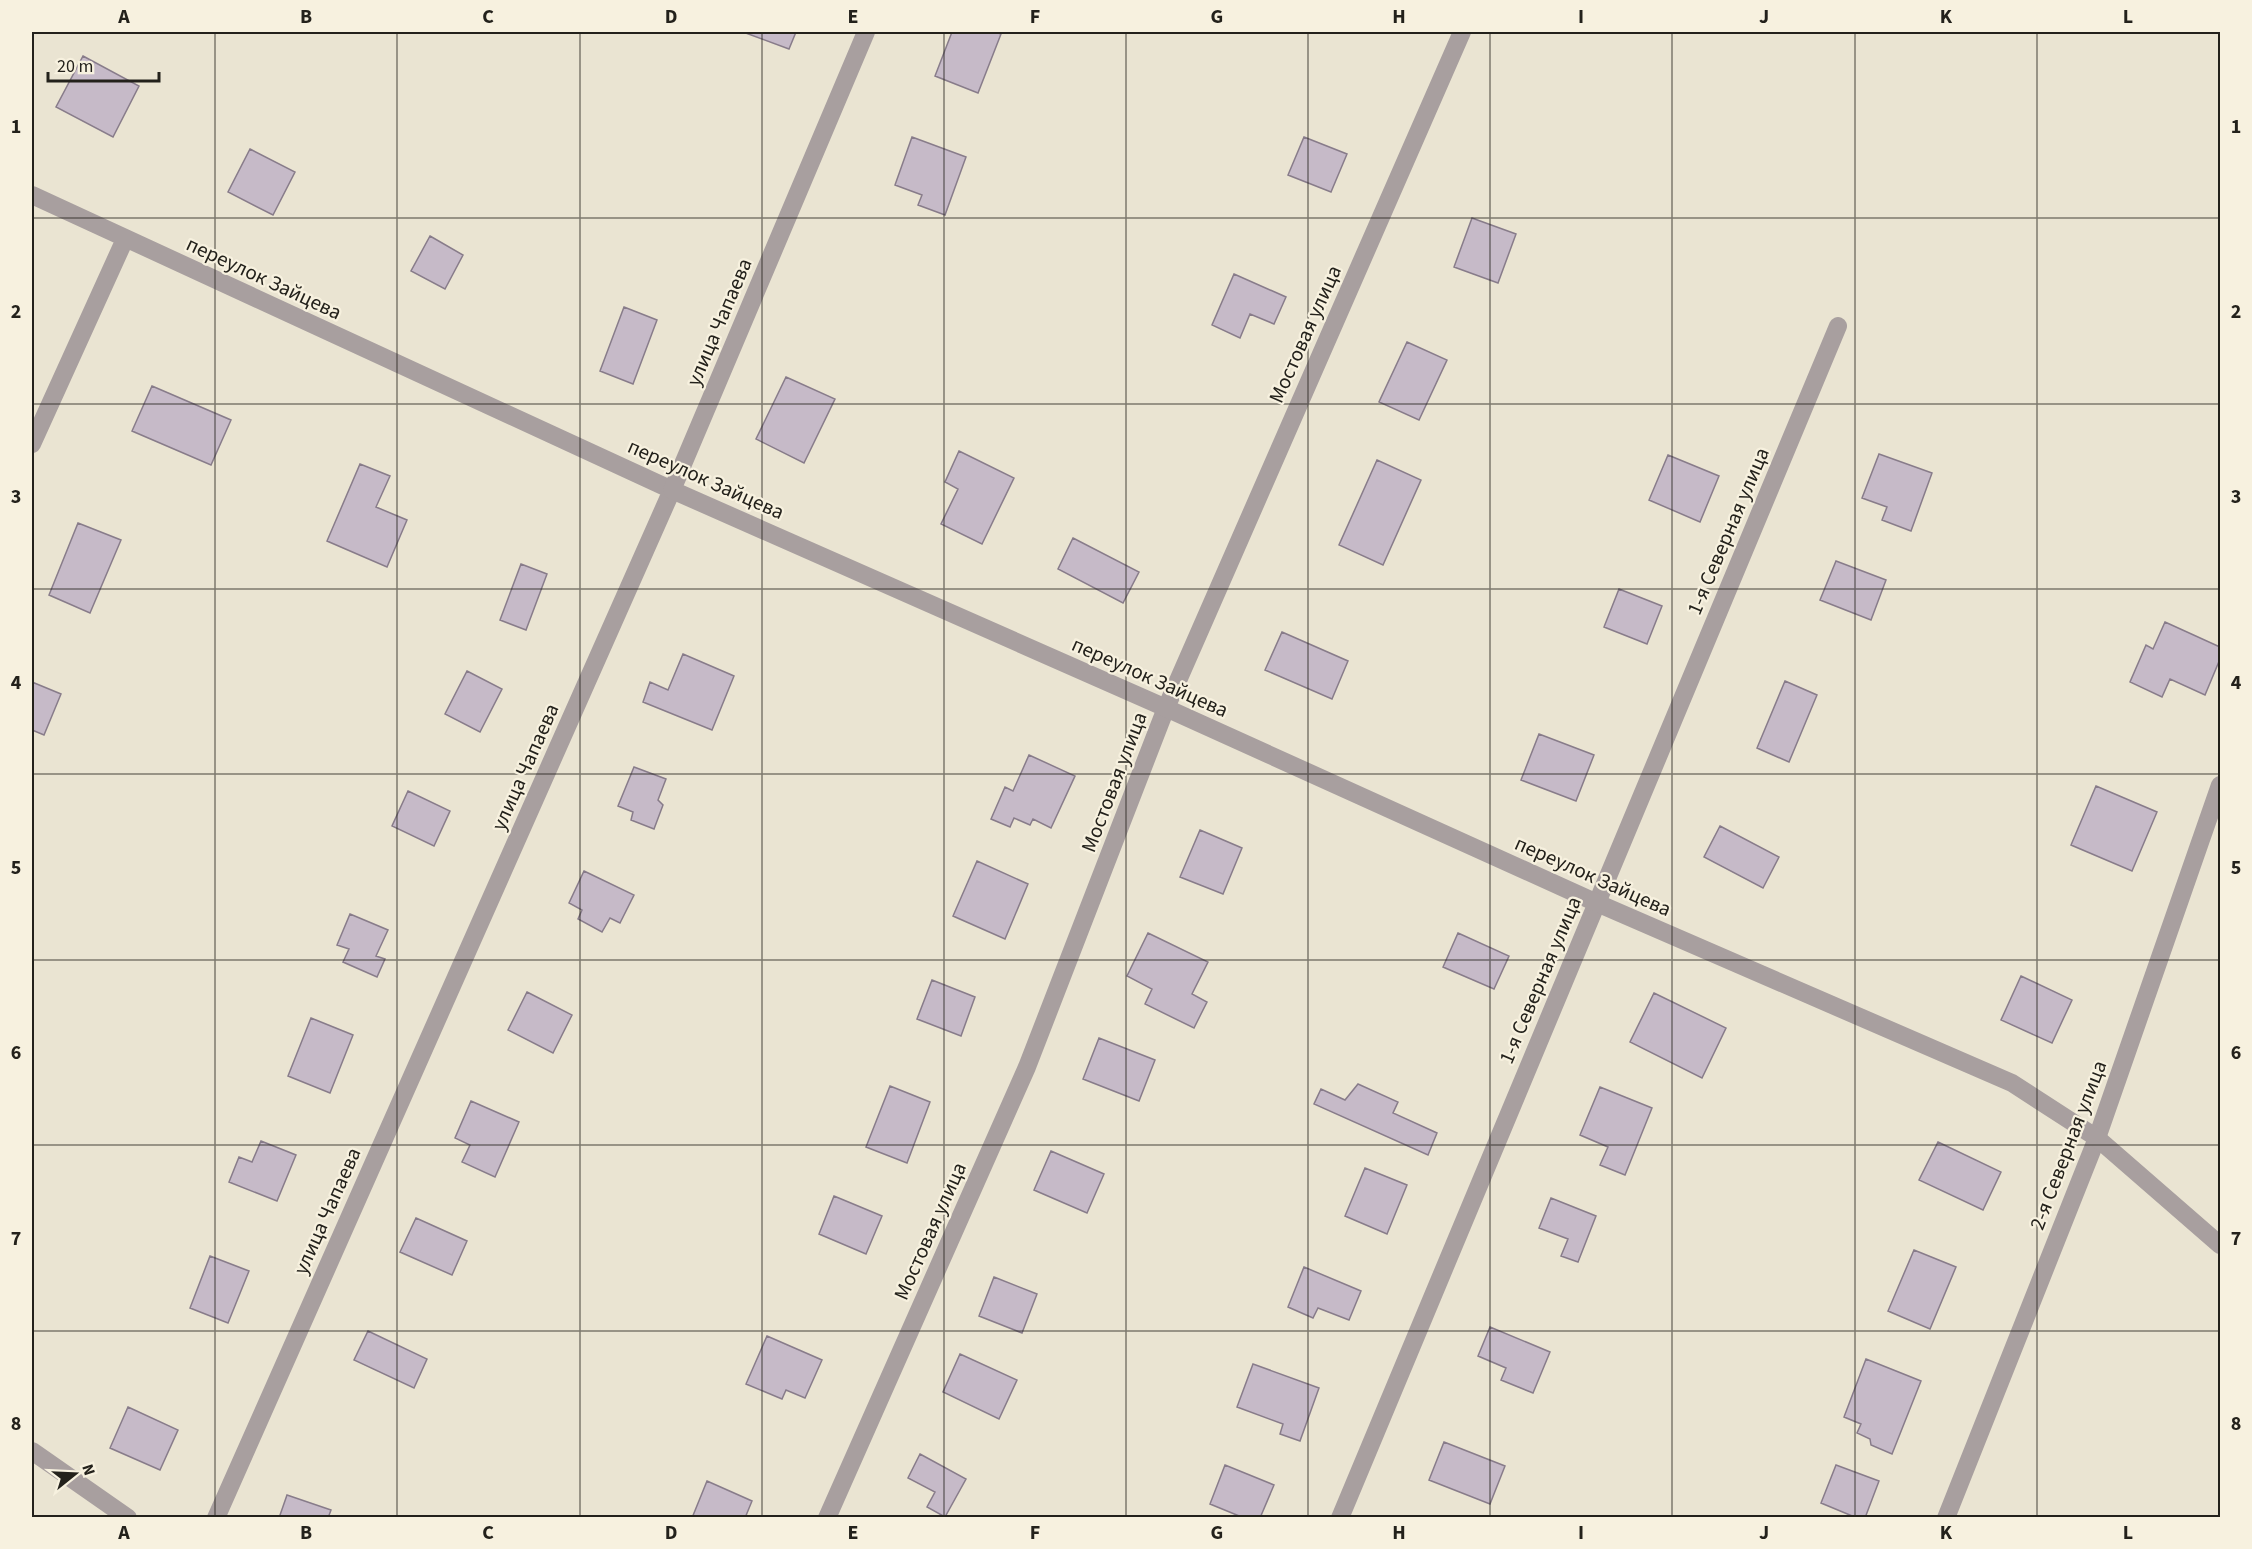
<svg xmlns="http://www.w3.org/2000/svg" width="2252" height="1549" font-family="'Source Sans 3',sans-serif">
	<rect width="100%" height="100%" fill="#eae4d2"/>
	<path fill="#c6bac8" stroke="#887c8a" stroke-width="1.5" d="M743 32H796L789 49Z
		M952 32H995L1001 34 978 93 935 76Z
		M83 56 139 86 113 137 56 107Z
		M912 137 966 157 945 215 918 205 922 195 895 185Z
		M1304 137 1347 154 1331 192 1288 175Z
		M250 149 295 172 273 215 228 192Z
		M1472 218 1516 234 1498 283 1454 267Z
		M430 236 463 255 445 289 411 271Z
		M1234 274 1286 297 1274 324 1250 314 1240 338 1212 325Z
		M624 307 657 320 633 384 600 371Z
		M1407 342 1447 360 1419 420 1379 402Z
		M786 377 835 399 804 463 756 439Z
		M152 386 231 420 211 465 132 431Z
		M959 451 1014 478 982 544 941 524 958 489 945 482Z
		M1879 454 1932 473 1911 531 1882 520 1887 507 1862 498Z
		M1668 455 1719 476 1700 522 1649 500Z
		M1377 460 1421 480 1383 565 1339 545Z
		M360 464 390 476 376 507 407 520 387 567 327 541Z
		M78 523 121 540 90 613 49 595Z
		M1073 538 1139 572 1123 603 1058 569Z
		M1836 561 1886 580 1871 620 1820 600Z
		M521 564 547 574 526 630 500 620Z
		M1619 589 1662 606 1647 644 1604 627Z
		M2165 622 2220 647V659L2205 695 2170 679 2162 697 2130 682 2146 645 2153 649Z
		M1282 632 1348 661 1332 699 1265 670Z
		M683 654 734 676 712 730 643 702 650 682 668 690Z
		M467 671 502 689 480 732 445 714Z
		M1785 681 1817 695 1789 762 1757 748Z
		M32 682 61 694 44 735 32 730Z
		M1539 734 1594 755 1576 801 1521 780Z
		M1029 755 1075 776 1051 828 1033 819 1030 825 1014 818 1010 827 991 819 1005 787 1013 791Z
		M634 767 666 779 658 800 663 805 654 829 631 820 633 812 618 806Z
		M2096 786 2157 812 2132 871 2071 845Z
		M408 791 450 811 434 846 392 826Z
		M1720 826 1779 857 1763 888 1704 857Z
		M1200 830 1242 848 1223 894 1180 877Z
		M977 861 1028 884 1005 939 953 916Z
		M584 871 634 895 620 923 610 918 602 932 578 919 582 910 569 903Z
		M350 914 388 930 376 956 385 959 377 977 343 962 349 949 337 945Z
		M1148 933 1208 962 1192 994 1207 1002 1194 1028 1145 1004 1152 989 1127 976Z
		M1458 933 1509 956 1494 989 1443 967Z
		M2021 976 2072 1000 2052 1043 2001 1020Z
		M932 980 975 997 961 1036 917 1019Z
		M527 992 572 1015 553 1053 508 1030Z
		M1654 993 1726 1028 1702 1078 1630 1042Z
		M311 1018 353 1035 330 1093 288 1076Z
		M1099 1038 1155 1060 1139 1101 1083 1079Z
		M1358 1084 1398 1102 1393 1113 1437 1133 1428 1155 1314 1104 1321 1089 1345 1100Z
		M890 1086 930 1102 907 1163 866 1147Z
		M1600 1087 1652 1108 1625 1175 1600 1165 1608 1147 1580 1135Z
		M471 1101 519 1122 495 1177 462 1162 470 1145 455 1138Z
		M261 1141 296 1155 277 1201 229 1182 239 1157 252 1162Z
		M1938 1142 2001 1172 1983 1210 1919 1180Z
		M1051 1151 1104 1174 1087 1213 1034 1190Z
		M1365 1168 1407 1185 1387 1234 1345 1216Z
		M834 1196 882 1216 866 1254 819 1234Z
		M1551 1198 1596 1216 1578 1262 1561 1256 1568 1239 1539 1228Z
		M416 1218 467 1241 452 1275 400 1252Z
		M1914 1250 1956 1267 1930 1329 1888 1311Z
		M210 1256 249 1271 228 1323 190 1308Z
		M1304 1267 1361 1291 1349 1320 1318 1308 1313 1318 1288 1307Z
		M994 1277 1037 1294 1022 1333 979 1316Z
		M1490 1327 1550 1352 1533 1393 1501 1380 1506 1368 1478 1356Z
		M368 1331 427 1359 414 1388 354 1360Z
		M767 1336 822 1360 805 1398 786 1390 782 1399 746 1384Z
		M960 1354 1017 1380 999 1419 943 1392Z
		M1866 1359 1921 1381 1892 1454 1871 1445 1870 1439 1857 1433 1861 1424 1844 1417Z
		M1253 1364 1319 1388 1300 1441 1280 1434 1283 1424 1237 1407Z
		M128 1407 178 1430 160 1470 110 1448Z
		M1444 1442 1505 1466 1490 1504 1429 1480Z
		M920 1454 966 1479 945 1517 927 1507 935 1492 908 1478Z
		M1225 1465 1274 1485 1260 1518H1244L1210 1504Z
		M1836 1465 1879 1481 1865 1518H1857L1821 1503Z
		M707 1481 752 1501 745 1518H692Z
		M287 1495 331 1510 328 1518H279Z"/>
	<g fill="none" stroke-linecap="round" stroke-linejoin="round">
		<path stroke="#a89f9f" stroke-width="18" d="M32 195 672 490 216 1518
			M32 444 125 239
			M32 1451 128 1518
			M827 1518 1027 1067 1166 708 1462 32
			M1340 1518 1838 326
			M1946 1518 2097 1138 2220 785"/>
		<path stroke="#a89f9f" stroke-width="18" d="M866 32 672 490 1166 708 1597 903 2012 1083 2097 1138 2220 1245"/>
	</g>
	<path fill="none" stroke="#23211b" stroke-width="1.5" stroke-opacity="0.55" d="M215 32V1518M397 32V1518M580 32V1518M762 32V1518M944 32V1518M1126 32V1518M1308 32V1518M1490 32V1518M1672 32V1518M1855 32V1518M2037 32V1518M32 218H2220M32 404H2220M32 589H2220M32 774H2220M32 960H2220M32 1145H2220M32 1331H2220"/>
	<g text-anchor="middle" stroke-width="4.5" stroke-linejoin="round" paint-order="stroke">
		<g font-size="21" fill="#23211b" stroke="#f7f1df">
			<text transform="translate(264 278) rotate(25)" y="7">переулок Зайцева</text>
			<text transform="translate(719 322) rotate(-67)" y="7">улица Чапаева</text>
			<text transform="translate(1305 334) rotate(-66)" y="7">Мостовая улица</text>
			<text transform="translate(706 479) rotate(24)" y="7">переулок Зайцева</text>
			<text transform="translate(1728 531) rotate(-67)" y="7">1-я Северная улица</text>
			<text transform="translate(1150 677) rotate(24)" y="7">переулок Зайцева</text>
			<text transform="translate(525 767) rotate(-66)" y="7">улица Чапаева</text>
			<text transform="translate(1114 782) rotate(-69)" y="7">Мостовая улица</text>
			<text transform="translate(1593 876) rotate(24)" y="7">переулок Зайцева</text>
			<text transform="translate(1540 980) rotate(-67)" y="7">1-я Северная улица</text>
			<text transform="translate(2068 1145) rotate(-69)" y="7">2-я Северная улица</text>
			<text transform="translate(327 1211) rotate(-66)" y="7">улица Чапаева</text>
			<text transform="translate(930 1231) rotate(-66)" y="7">Мостовая улица</text>
		</g>
	</g>
	<rect width="2252" height="1549" fill="none" stroke="#f7f1df" stroke-width="66"/>
	<g transform="translate(75 1474) rotate(72)" stroke="#f7f1df" stroke-width="4.5" paint-order="stroke">
	<path d="M0-4.5L10 22L0 15L-10 22Z" fill="#23211b"/>
	<text y="-9" font-size="16" font-weight="bold" text-anchor="middle" fill="#23211b">N</text>
	</g>
	<path d="M48 72v9h111v-9" fill="none" stroke="#23211b" stroke-width="3"/>
	<text x="57" y="72" font-size="18" fill="#23211b" stroke="#f7f1df" stroke-width="4.5" paint-order="stroke">20 m</text>
	<rect x="33" y="33" width="2186" height="1483" fill="none" stroke="#23211b" stroke-width="2"/>
	<g font-size="20" text-anchor="middle" font-weight="bold" fill="#23211b">
		<text x="124" y="23">A</text>
		<text x="306" y="23">B</text>
		<text x="488" y="23">C</text>
		<text x="671" y="23">D</text>
		<text x="853" y="23">E</text>
		<text x="1035" y="23">F</text>
		<text x="1217" y="23">G</text>
		<text x="1399" y="23">H</text>
		<text x="1581" y="23">I</text>
		<text x="1764" y="23">J</text>
		<text x="1946" y="23">K</text>
		<text x="2128" y="23">L</text>
		<text x="16" y="133">1</text>
		<text x="2236" y="133">1</text>
		<text x="16" y="318">2</text>
		<text x="2236" y="318">2</text>
		<text x="16" y="503">3</text>
		<text x="2236" y="503">3</text>
		<text x="16" y="689">4</text>
		<text x="2236" y="689">4</text>
		<text x="16" y="874">5</text>
		<text x="2236" y="874">5</text>
		<text x="16" y="1059">6</text>
		<text x="2236" y="1059">6</text>
		<text x="16" y="1245">7</text>
		<text x="2236" y="1245">7</text>
		<text x="16" y="1430">8</text>
		<text x="2236" y="1430">8</text>
		<text x="124" y="1539">A</text>
		<text x="306" y="1539">B</text>
		<text x="488" y="1539">C</text>
		<text x="671" y="1539">D</text>
		<text x="853" y="1539">E</text>
		<text x="1035" y="1539">F</text>
		<text x="1217" y="1539">G</text>
		<text x="1399" y="1539">H</text>
		<text x="1581" y="1539">I</text>
		<text x="1764" y="1539">J</text>
		<text x="1946" y="1539">K</text>
		<text x="2128" y="1539">L</text>
	</g>
</svg>
